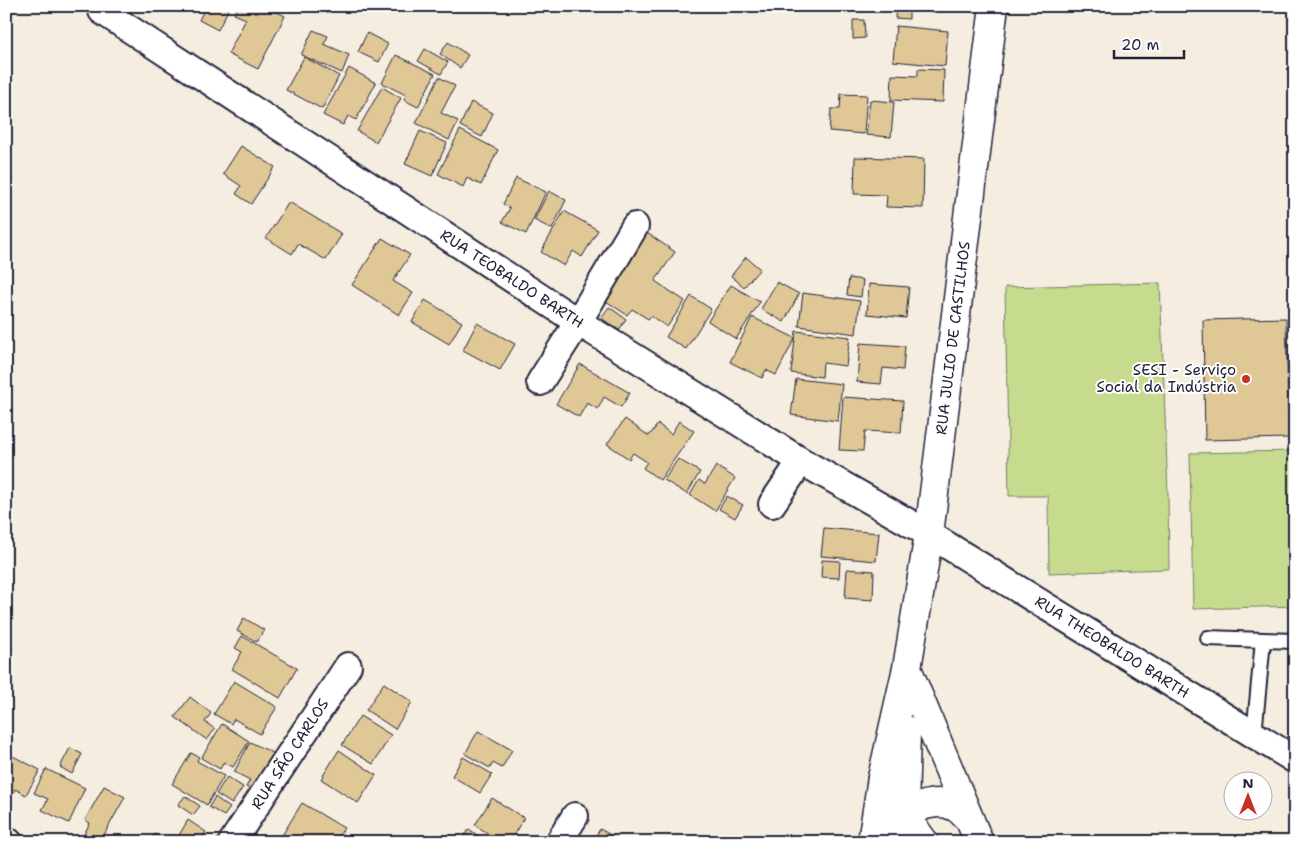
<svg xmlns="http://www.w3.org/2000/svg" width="1301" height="848" font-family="'Shantell Sans',sans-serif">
	<rect width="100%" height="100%" fill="#f5eee0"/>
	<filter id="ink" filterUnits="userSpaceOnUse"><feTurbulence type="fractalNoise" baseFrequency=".02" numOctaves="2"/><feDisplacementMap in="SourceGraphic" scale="10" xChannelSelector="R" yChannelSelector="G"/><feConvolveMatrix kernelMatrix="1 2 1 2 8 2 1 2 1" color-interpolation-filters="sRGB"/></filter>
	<g filter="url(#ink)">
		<path fill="#c7db8f" stroke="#747e65" d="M1160 283 1168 495 1169 569 1049 573 1048 496H1009L1005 287Z
			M1295 451V606L1193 609 1190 453Z"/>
		<path fill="#dfc796" stroke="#22223b" d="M206 6H230L218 30 199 20Z
			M238 6H270L269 8 285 16 258 69 228 54 246 19 234 14Z
			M896 6H931V10L909 9V19L895 18Z
			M853 20H864L865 38 853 39Z
			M896 26 948 31 945 66 893 61Z
			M313 30 328 36 324 44 349 55 342 73 301 55Z
			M367 33 388 44 379 62 358 52Z
			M448 42 468 55 460 68 440 54Z
			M425 49 448 62 441 74 418 61Z
			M396 55 435 74 418 107 404 100 406 95 382 83Z
			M304 57 339 76 322 109 286 90Z
			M349 68 376 83 356 120 348 116 343 125 323 115Z
			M918 69 944 70 943 102 891 100 892 75 918 76Z
			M439 77 455 86 441 113 458 121 449 140 416 123Z
			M382 87 401 98 376 142 357 131Z
			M841 94 867 95 864 134 829 131 831 109H840Z
			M870 100 894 102 891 137 866 135Z
			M471 102 493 113 482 137 460 126Z
			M460 130 498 150 481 185 467 178 463 187 438 174Z
			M420 131 447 143 432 176 405 164Z
			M241 146 275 167 251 204 236 194 241 186 223 174Z
			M855 157 924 159 923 208 886 207 887 195 854 194Z
			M516 178 546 192 526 234 502 222 510 208 503 204Z
			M549 191 566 200 552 229 534 220Z
			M289 202 342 234 326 260 298 244 292 254 266 238Z
			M564 211 598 230 582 257 573 251 564 266 541 252Z
			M647 233 675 252 655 281 685 301 667 327 651 316 648 319 632 309 627 315 603 299Z
			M382 238 410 255 393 281 413 293 399 315 352 285Z
			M746 257 760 269 744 287 731 276Z
			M849 278 863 280 861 297 847 295Z
			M777 282 799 294 784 322 761 309Z
			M869 284 909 287 906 318 867 314Z
			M731 285 760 302 736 339 708 321Z
			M803 293 860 301 856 334 799 326Z
			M691 296 711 309 686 349 666 337Z
			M425 300 462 322 449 344 412 322Z
			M609 307 626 319 619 330 601 318Z
			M752 317 795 338 776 375 766 370 762 378 730 362Z
			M1286 318 1289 438 1205 440 1203 320Z
			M477 323 515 344 500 370 463 350Z
			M796 331 850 337 846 366 823 363 822 377 791 373Z
			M860 343 905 346 903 370 883 368 881 384 857 382Z
			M580 364 630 393 621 407 604 397 598 409 587 403 579 417 556 404Z
			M796 379 842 384 838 421 791 415Z
			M843 397 903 401 901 433 865 431 863 451 839 450Z
			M625 419 649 436 658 424 671 434 679 421 694 431 660 480 643 468 647 462 633 453 629 459 607 444Z
			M678 459 700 472 687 494 664 480Z
			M716 466 735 478 715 511 690 495 699 480 705 484Z
			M727 496 743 505 735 518 719 509Z
			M824 528 879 533 876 561 821 556Z
			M822 560 840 561 839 578 821 577Z
			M847 569 874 571 873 600 845 598Z
			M244 618 264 630 257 642 237 631Z
			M242 636 297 668 280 698 232 669 242 652 235 648Z
			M234 681 277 707 260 734 234 719 231 724 214 714Z
			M384 683 412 702 395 729 366 710Z
			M190 697 211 713 205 722 215 729 207 740 175 717Z
			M360 716 391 735 373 764 342 745Z
			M222 724 249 741 233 767 224 762 220 769 201 758Z
			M478 731 512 750 502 768 493 763 490 768 465 754Z
			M250 742 275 754 256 792 246 787 250 780 234 772Z
			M70 748 82 754 72 774 60 767Z
			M339 750 376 775 358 803 321 779Z
			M191 753 199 757 197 761 224 776 207 805 172 784Z
			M9 754 40 770 26 795 15 789 12 796 6 793V759Z
			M463 757 492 774 480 793 452 776Z
			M46 769 85 788 69 823 42 810 48 799 34 793Z
			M227 777 243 787 232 804 216 794Z
			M104 786 125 797 100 842H97L84 834 90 823 85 820Z
			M185 796 200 806 193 815 178 805Z
			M215 797 230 808 224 816 209 807Z
			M492 798 524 818 509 842H501L475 825Z
			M302 803 344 828 335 842H278Z
			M188 820 206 832 200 842H175Z
			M469 829 487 842H460Z
			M600 829 623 842H592Z
			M155 834 167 842H150Z"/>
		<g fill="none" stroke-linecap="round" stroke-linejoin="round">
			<g stroke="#22223b" stroke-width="18">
				<path id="service" d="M1208 638 1295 641
					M1254 735 1263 640"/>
			</g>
			<g stroke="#22223b" stroke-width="30">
				<path id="minor" d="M102 11 578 322 801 461 929 534 1295 760
					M540 382 578 322 635 226
					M772 504 801 461
					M6 840 9 842
					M232 842 348 666
					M559 842 575 816"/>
			</g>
			<g stroke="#22223b" stroke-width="31">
				<path id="tertiary" d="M872 842 882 778"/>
			</g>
			<g stroke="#22223b" stroke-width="31">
				<path id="secondary" d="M907 668 979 842
					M874 830C895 819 931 793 955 807 961 810 965 816 970 820
					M899 842 904 814 906 730
					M924 842 904 814 882 778 907 668 929 534 994 6"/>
			</g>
			<use href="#service" stroke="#fff" stroke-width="14"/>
			<use href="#minor" stroke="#fff" stroke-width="26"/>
			<use href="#tertiary" stroke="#fff" stroke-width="28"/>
			<use href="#secondary" stroke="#fff" stroke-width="28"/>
		</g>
	</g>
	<circle fill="#c8321e" stroke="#fff" stroke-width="2" cx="1246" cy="379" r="5"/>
	<g text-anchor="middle" stroke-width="4" stroke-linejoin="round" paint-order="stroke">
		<g font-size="15" fill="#22223b" stroke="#fff">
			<text transform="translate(512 279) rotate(33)" y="5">RUA TEOBALDO BARTH</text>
			<text transform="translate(953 338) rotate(-83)" y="5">RUA JULIO DE CASTILHOS</text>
			<text transform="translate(1112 647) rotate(32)" y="5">RUA THEOBALDO BARTH</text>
			<text transform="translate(290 754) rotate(-57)" y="5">RUA SÃO CARLOS</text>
		</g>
		<g font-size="15" fill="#22223b" stroke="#fff" text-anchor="end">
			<text x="1236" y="375">SESI - Serviço<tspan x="1236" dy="17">Social da Indústria</tspan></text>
		</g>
	</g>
	<rect width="1301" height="848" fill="none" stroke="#fff" stroke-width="25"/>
	<rect x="12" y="12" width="1276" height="823" fill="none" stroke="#22223b" stroke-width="2" filter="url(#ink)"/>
	<g transform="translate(1248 796)"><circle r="24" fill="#ffffff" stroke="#a7a7b1"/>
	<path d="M0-4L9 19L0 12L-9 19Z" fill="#c8321e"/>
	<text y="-8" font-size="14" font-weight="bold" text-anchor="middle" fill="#22223b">N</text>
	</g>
	<path d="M1114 50v8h70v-8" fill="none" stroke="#22223b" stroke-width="2.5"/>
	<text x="1121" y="50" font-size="15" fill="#22223b" stroke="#ffffff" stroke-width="4" paint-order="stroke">20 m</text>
</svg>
